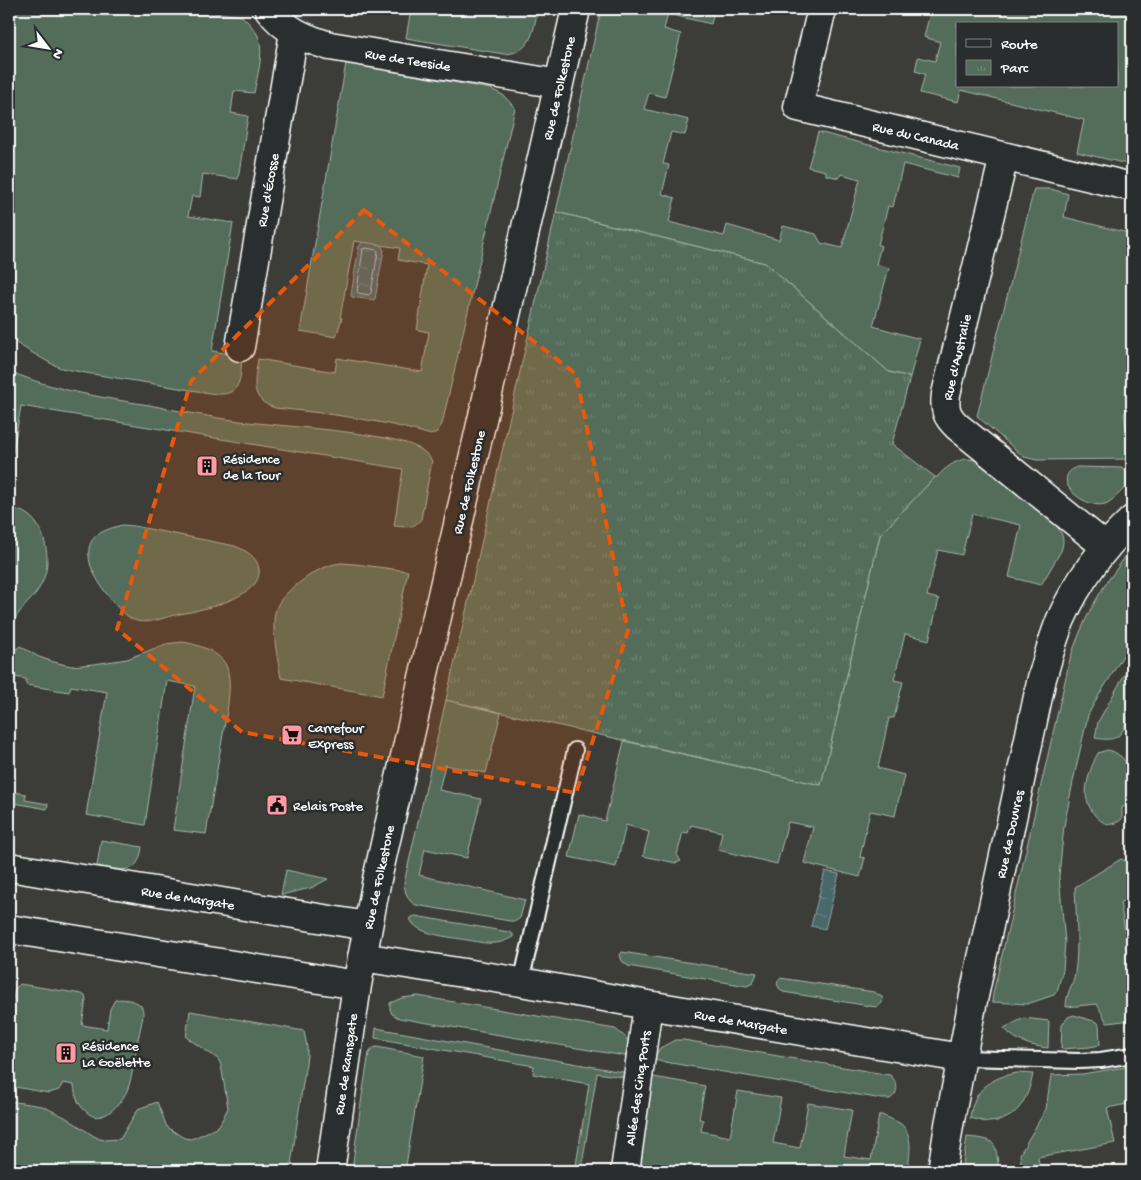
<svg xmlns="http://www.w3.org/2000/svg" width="1141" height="1180" font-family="'Gochi Hand',sans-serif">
	<defs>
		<pattern id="park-tufts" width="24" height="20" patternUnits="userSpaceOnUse" patternTransform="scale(1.25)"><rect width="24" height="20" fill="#536d5a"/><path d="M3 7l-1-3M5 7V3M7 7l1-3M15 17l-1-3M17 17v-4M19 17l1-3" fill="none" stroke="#6d8373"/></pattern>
		<pattern id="water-ripples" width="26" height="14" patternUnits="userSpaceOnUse" patternTransform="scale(1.25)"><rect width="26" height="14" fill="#4a686b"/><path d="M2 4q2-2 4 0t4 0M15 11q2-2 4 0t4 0" fill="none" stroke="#657f81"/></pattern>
	</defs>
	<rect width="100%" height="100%" fill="#3c3c38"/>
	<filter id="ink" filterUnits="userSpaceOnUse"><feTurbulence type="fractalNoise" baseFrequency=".02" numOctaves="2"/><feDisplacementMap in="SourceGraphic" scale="10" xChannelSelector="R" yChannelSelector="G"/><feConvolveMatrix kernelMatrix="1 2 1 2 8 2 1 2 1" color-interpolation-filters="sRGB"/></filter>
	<g filter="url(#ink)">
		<path fill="#536d5a" stroke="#a9b6ac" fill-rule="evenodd" d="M9 9H186L242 16C248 22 256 30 259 38 264 56 257 76 254 93L234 91 231 113 248 116 238 179 203 174 200 197 192 196 188 216 233 223 212 351 242 356C240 376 243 396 216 394L86 373 61 368 50 363 19 345 9 336Z
			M411 9H538C533 31 532 53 504 54L406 38Z
			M601 9H715L711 24 668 14 664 29 681 34 665 97 649 93 644 109 689 120 685 135 671 132 663 164 669 165 662 194 675 198 669 222 724 236 727 225 779 240 783 226 816 234 821 243 842 248 860 179 841 174 839 178 826 175V171L808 167 818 132 960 168 958 178 903 164 893 207 888 206 878 245 881 246 876 264 889 268 873 326 920 339 910 377 889 372 765 263 556 212Z
			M931 9H1132V144L1127 164 1077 152 1084 120 961 90 958 102 920 93 925 74 915 71 918 57 935 61 940 42 924 37ZM957 24H1117V86H957Z
			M346 63 491 89 503 95 515 108 442 424 437 432 431 435C383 420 325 413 275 408 248 399 255 381 258 359L335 372 337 358 422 372 429 332 417 330 427 265 398 260 400 248 354 241 340 318H342L336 337 300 331Z
			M1034 189H1051L1068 194 1064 217 1132 234V411L1124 413 1131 459 1037 460 1024 457 977 416Z
			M9 371C23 377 37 382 52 386 84 395 117 400 149 405 179 411 209 417 239 421 289 427 341 429 390 439 404 442 425 447 432 461L421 519C414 529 405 527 394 526L403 469 21 406 11 463 9 467Z
			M966 459 976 460 983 464 1055 524C1063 533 1065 540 1061 551L1041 585 1009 577 1021 525 972 514 962 555 938 550 927 596 939 599 929 640 905 634 894 680 903 682 894 718H889L878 768 904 775 895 816 870 811 860 857 865 858 860 877 804 863 813 827 788 822 777 864 718 850 722 832 691 825 688 833 683 832 677 855 681 861 676 863 643 856 649 832 626 825 616 867 569 857 579 814 605 821 624 741 821 785 880 535 935 477H937C945 468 954 461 966 459Z
			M1077 467 1122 468C1129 473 1129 478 1127 486 1120 492 1113 501 1105 504 1085 510 1048 479 1077 467Z
			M9 508C24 510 34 517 41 531 49 551 50 572 38 590 30 603 12 615 11 631 10 635 12 639 13 643L9 646Z
			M122 525 134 526 235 546C246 551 257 556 259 569 263 599 195 611 175 615 163 618 148 624 137 621 120 617 94 579 90 563 84 537 100 531 122 525Z
			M1132 549V640L1111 676 1097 698 1088 715 1074 777 1064 826 1059 876 1065 942 1063 970 1057 991 1054 995 1027 1004 992 1002 993 994 1070 659C1081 626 1096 595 1118 567 1122 561 1127 554 1132 549Z
			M341 563 355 564 408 571 382 696 281 678C278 661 270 625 276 609 280 598 290 590 299 583 312 573 325 565 341 563Z
			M182 642C197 644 222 652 227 668 231 681 229 697 227 711L206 834 173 830 195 686 167 681 145 825 86 815 107 692 71 686 69 692 26 685V679L9 676V655L20 646 39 657 54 662 71 666 94 664 127 659 166 644Z
			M1127 670 1132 672C1132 688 1132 725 1118 736 1111 741 1102 739 1095 738L1098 722Z
			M446 700 501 713 486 773 445 765 439 790 481 799 467 858 425 849 419 875 525 900 520 918 516 921H510L416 905C407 901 405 892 404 883Z
			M1107 750C1118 751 1125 761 1132 768V806L1122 807V819C1105 834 1087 811 1086 794 1086 781 1092 764 1098 753Z
			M9 791 26 794 25 800 48 804 47 809 9 802Z
			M101 840 142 847C138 878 121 869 97 866Z
			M1121 859 1132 863V900L1120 902 1132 971V1020L1107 1023 1097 1004 1066 1007C1066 992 1073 986 1075 973 1079 945 1076 916 1075 887Z
			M286 870 328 879 311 888 281 895Z
			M415 916 509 932 513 934V937C507 940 501 943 494 943 485 944 475 941 467 940 452 937 414 935 410 918Z
			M622 952 757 973 753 983 747 986 628 966 622 961 620 955Z
			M780 978 874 992 882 997C884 1002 881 1005 876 1007L783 992C778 988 775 983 780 978Z
			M20 984 82 994 85 996 86 1000 82 1025 107 1029 110 1009 115 1000C121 998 136 1000 140 1005 143 1007 143 1012 143 1016 141 1027 138 1038 136 1050 134 1063 132 1078 127 1091 121 1103 104 1124 89 1114 79 1107 75 1097 74 1085L63 1083 59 1090 49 1093 9 1086V1013H10L15 989Z
			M418 996 615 1029C629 1039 630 1040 631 1057L422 1022 399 1018 392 1014 390 1009V1003L402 998Z
			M190 1011 304 1031 307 1047V1056L290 1171H9V1101L42 1106 65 1117 94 1136 100 1139 105 1140 120 1139 138 1109 157 1102 167 1127 184 1138 191 1139 196 1137 216 1128 220 1124 228 1108 221 1065 218 1059 186 1037Z
			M1074 1015 1097 1022 1099 1024 1100 1045 1090 1047 1061 1049 1062 1025 1068 1017Z
			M1024 1018 1049 1021 1048 1048C1031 1046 1016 1042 1004 1028Z
			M376 1028 628 1073V1078L597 1073 581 1171H575L589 1084 533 1074 534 1066 375 1038Z
			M675 1040H684L890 1075C898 1083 900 1092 890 1099H882L653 1060 660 1048Z
			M377 1047 424 1056 405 1171H357L354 1167 353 1162 362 1096 369 1053 373 1048Z
			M1132 1066V1103L1107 1108 1115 1143 1038 1157 1040 1171H1022L1020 1154 1046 1109 1051 1075 1082 1074Z
			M1017 1073 1033 1074C1028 1098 1018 1121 989 1122 983 1122 976 1119 970 1118 973 1090 991 1077 1017 1073Z
			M648 1076 705 1086 699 1119 703 1120 701 1131 730 1137 738 1091 781 1098 773 1143 800 1148 808 1103 852 1110 844 1156 871 1160 879 1115H882C888 1118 895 1120 901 1124 914 1135 910 1156 907 1171H635Z
			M967 1137C998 1140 995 1141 999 1171H962Z"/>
		<path fill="url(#park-tufts)" stroke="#a9b6ac" d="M556 212 765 263 889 372 910 377 892 444 935 477 880 535 821 785 446 700Z"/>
		<path fill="url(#water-ripples)" stroke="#92a4a6" d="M363 242 381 245 384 250 375 299 373 300 352 297 351 295 359 246Z
			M825 871 839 874 825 929 811 926Z"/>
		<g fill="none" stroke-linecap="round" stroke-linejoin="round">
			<path stroke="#b7c3c4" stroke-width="1" d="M366 248 377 250 378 252 371 293 369 295 358 293 357 291 363 249Z"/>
			<g stroke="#fff" stroke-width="18">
				<path id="lane" d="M521 982 575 750
					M961 1058 1079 1061 1101 1060 1132 1055"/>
			</g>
			<g stroke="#fff" stroke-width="31">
				<path id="street" d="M269 9C284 30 306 39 330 46L559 84
					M822 9 798 107 1132 187
					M1004 157 946 394C944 409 946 416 958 427L1106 547
					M240 347 294 33
					M9 867 367 926
					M9 929 357 985
					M362 957 521 982 648 1005 961 1058
					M330 1171 357 985 377 879 576 9
					M625 1171 648 1005
					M942 1171 949 1125 972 1005 1042 678C1048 658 1053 638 1061 619 1078 581 1102 548 1132 520"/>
			</g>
			<use href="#lane" stroke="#2a2d2e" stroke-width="14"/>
			<use href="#street" stroke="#2a2d2e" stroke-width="28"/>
		</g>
	</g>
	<path fill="#e8590c" fill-opacity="0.2" stroke="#e8590c" stroke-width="4" stroke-dasharray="10 6" stroke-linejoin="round" d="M364 210 576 374 628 631 576 793 242 732 117 629 191 381Z"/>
	<defs>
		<g id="building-square" transform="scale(1.125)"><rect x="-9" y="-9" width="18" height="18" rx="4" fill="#ff9aa2" stroke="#2a2d2e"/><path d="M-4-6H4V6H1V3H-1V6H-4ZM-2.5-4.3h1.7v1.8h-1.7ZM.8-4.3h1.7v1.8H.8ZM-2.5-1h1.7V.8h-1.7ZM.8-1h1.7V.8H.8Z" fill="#111"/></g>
		<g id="supermarket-square" transform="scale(1.125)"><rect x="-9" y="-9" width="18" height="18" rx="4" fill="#ff9aa2" stroke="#2a2d2e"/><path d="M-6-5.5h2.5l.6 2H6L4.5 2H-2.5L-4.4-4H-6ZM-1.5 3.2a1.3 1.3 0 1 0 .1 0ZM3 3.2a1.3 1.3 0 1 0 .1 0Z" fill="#111"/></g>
		<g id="civic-square" transform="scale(1.125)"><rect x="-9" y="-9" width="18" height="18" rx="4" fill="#ff9aa2" stroke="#2a2d2e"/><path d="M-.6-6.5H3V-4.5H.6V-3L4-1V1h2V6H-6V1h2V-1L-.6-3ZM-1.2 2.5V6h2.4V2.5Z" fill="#111"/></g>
	</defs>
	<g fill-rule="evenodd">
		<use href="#building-square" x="207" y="466"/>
		<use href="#supermarket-square" x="292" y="735"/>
		<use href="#civic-square" x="277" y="805"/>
		<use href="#building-square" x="66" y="1053"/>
	</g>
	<g text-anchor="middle" stroke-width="5" stroke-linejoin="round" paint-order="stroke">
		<g font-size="14" fill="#fff" stroke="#2a2d2e">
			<text transform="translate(408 59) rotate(9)" y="5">Rue de Teeside</text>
			<text transform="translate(558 88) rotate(-77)" y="5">Rue de Folkestone</text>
			<text transform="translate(916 135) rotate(13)" y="5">Rue du Canada</text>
			<text transform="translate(267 190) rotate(-80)" y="5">Rue d'Écosse</text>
			<text transform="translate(956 357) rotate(-77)" y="5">Rue d'Australie</text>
			<text transform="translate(468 482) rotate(-77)" y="5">Rue de Folkestone</text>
			<text transform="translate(1009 834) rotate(-78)" y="5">Rue de Douvres</text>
			<text transform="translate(378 877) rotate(-78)" y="5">Rue de Folkestone</text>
			<text transform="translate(188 897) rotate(9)" y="5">Rue de Margate</text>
			<text transform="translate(741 1021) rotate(10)" y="5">Rue de Margate</text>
			<text transform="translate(345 1064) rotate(-82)" y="5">Rue de Ramsgate</text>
			<text transform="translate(637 1088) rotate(-82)" y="5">Allée des Cinq Ports</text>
		</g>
		<g font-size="14" fill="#fff" stroke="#2a2d2e" text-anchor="start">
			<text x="223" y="463">Résidence<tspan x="223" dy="16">de la Tour</tspan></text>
			<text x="308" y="732">Carrefour<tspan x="308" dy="16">Express</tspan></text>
			<text x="293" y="810">Relais Poste</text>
			<text x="82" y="1050">Résidence<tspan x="82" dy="16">La Goëlette</tspan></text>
		</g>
	</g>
	<rect width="1141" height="1180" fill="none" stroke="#2a2d2e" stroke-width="30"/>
	<rect x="15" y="15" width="1111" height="1150" fill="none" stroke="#fff" stroke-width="2" filter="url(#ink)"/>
	<rect x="956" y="22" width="162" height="65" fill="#2a2d2e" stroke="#7f8182"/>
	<rect x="966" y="39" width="25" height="8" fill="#2a2d2e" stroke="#7f8182"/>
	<text x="1001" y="48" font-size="15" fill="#ffffff">Route</text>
	<rect x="966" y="60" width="25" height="15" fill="url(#park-tufts)" stroke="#7f8182"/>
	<text x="1001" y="72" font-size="15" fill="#ffffff">Parc</text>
	<g transform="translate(48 48) rotate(121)" stroke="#2a2d2e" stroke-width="4" paint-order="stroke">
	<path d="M0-4L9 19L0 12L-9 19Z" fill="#ffffff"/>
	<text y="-8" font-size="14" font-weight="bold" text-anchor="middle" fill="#ffffff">N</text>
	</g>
</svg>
